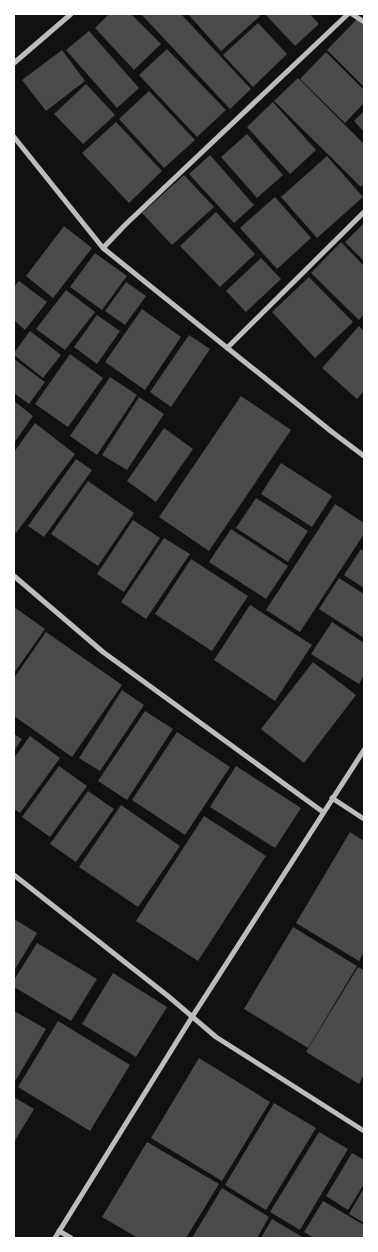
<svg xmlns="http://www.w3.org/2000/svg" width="378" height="1252" font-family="Roboto,sans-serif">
	<rect width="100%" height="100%" fill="#111"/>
	<path fill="#4a4a4a" d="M109 14H131L161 44 134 70 95 28Z
		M141 14H181L251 89 230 109Z
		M188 14H258L260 16 221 51Z
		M265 14H310L319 24 295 46Z
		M357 19 364 26V87L327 50Z
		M258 23 287 54 253 87 223 55Z
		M89 31 139 88 117 108 66 50Z
		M167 49 226 110 197 137 139 75Z
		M62 50 85 81 46 111 22 80Z
		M326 52 364 90V103L345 123 300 79Z
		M298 78 364 144V183L361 187 274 101Z
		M86 84 115 115 83 144 54 114Z
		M149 91 195 140 164 168 119 119Z
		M273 102 316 150 290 174 247 127Z
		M364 111V132L354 121Z
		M116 122 162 171 129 203 82 153Z
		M247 134 283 175 257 198 221 157Z
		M210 155 254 205 234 223 189 174Z
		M327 156 363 197 317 238 281 197Z
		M184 175 214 207 172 245 142 213Z
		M275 197 311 238 277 269 240 228Z
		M216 212 255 254 220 287 180 246Z
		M364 223V261L345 242Z
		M64 226 92 248 53 298 26 276Z
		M341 242 364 266V314L359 320 311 273Z
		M95 253 127 276 102 310 70 287Z
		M261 258 281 279 246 312 226 291Z
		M309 277 353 322 315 358 272 312Z
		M19 281 47 302 25 330 14 320V287Z
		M126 282 146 296 125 325 105 311Z
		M66 290 95 312 65 350 36 329Z
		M142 309 181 337 145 390 105 362Z
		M97 315 120 331 97 364 74 347Z
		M359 326 364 331V391L357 399 322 368Z
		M30 331 61 355 43 378 14 355V353Z
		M189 335 210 349 171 407 150 392Z
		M70 354 103 378 68 427 35 404Z
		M14 359 45 382 29 404 14 393Z
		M110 377 137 395 97 455 70 436Z
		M241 396 291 430 209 551 159 517Z
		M139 397 164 414 127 470 102 455Z
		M14 401 33 416 14 443Z
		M35 423 75 454 16 533 14 531V452Z
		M164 428 193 449 156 502 127 481Z
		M76 459 92 470 44 537 28 526Z
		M281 463 332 496 312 527 261 494Z
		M88 481 134 513 98 566 51 534Z
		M256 498 308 531 288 562 236 528Z
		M335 504 364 523V534L300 632 266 610Z
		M133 520 160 538 124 592 97 574Z
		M231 529 288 566 266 599 209 562Z
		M164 538 190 554 146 619 121 602Z
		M361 549 364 551V588L344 575Z
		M191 559 248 596 212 651 155 614Z
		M339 578 364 594V638L319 609Z
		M250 605 312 645 275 701 214 660Z
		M14 607 45 629 14 673Z
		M332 622 364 643V675L359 684 311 654Z
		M46 632 122 685 72 757 14 716V678Z
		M313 662 356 695 304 763 261 729Z
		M122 690 144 705 100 771 79 758Z
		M145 711 173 729 127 800 98 781Z
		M177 732 230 767 185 835 132 800Z
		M14 734 22 739 14 751Z
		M30 736 60 758 20 813 14 809V758Z
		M59 766 87 786 50 837 22 817Z
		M236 766 301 808 275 848 210 807Z
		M88 791 114 809 76 862 50 844Z
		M121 805 180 846 138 907 79 867Z
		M204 816 266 856 198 961 136 921Z
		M350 832 364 841V952L359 961 296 923Z
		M14 919 37 933 14 971Z
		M293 927 357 966 308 1048 244 1009Z
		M37 943 97 979 71 1021 14 987V980Z
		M358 967 364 970V1074L359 1084 306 1052Z
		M113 973 167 1007 136 1057 82 1024Z
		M14 1011 46 1029 14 1083Z
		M58 1021 130 1065 90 1131 18 1087Z
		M199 1058 270 1102 222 1181 151 1138Z
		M14 1097 34 1109 14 1142Z
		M274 1103 316 1128 266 1210 225 1185Z
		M319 1132 348 1149 300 1230 270 1212Z
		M147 1142 219 1184 186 1238H138L102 1217Z
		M352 1153 364 1160V1184L348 1210 326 1196Z
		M222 1188 269 1217 257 1238H192Z
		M364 1188V1223L349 1214Z
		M323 1201 364 1225V1238H314L304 1232Z
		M272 1219 304 1238H261Z"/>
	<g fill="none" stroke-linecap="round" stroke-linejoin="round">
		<path stroke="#bcbcbc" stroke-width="5" d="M352 14 364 22
			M14 63 71 14
			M14 137 103 248 332 432 364 456
			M103 248 126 224 348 14
			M227 348 364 212
			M14 576 103 652 323 812
			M332 798 364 819
			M14 875 168 996 216 1037 364 1131
			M59 1231 71 1238
			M55 1238 192 1017 364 750"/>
	</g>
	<rect width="378" height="1252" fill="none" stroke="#ffffff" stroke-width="30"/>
</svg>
